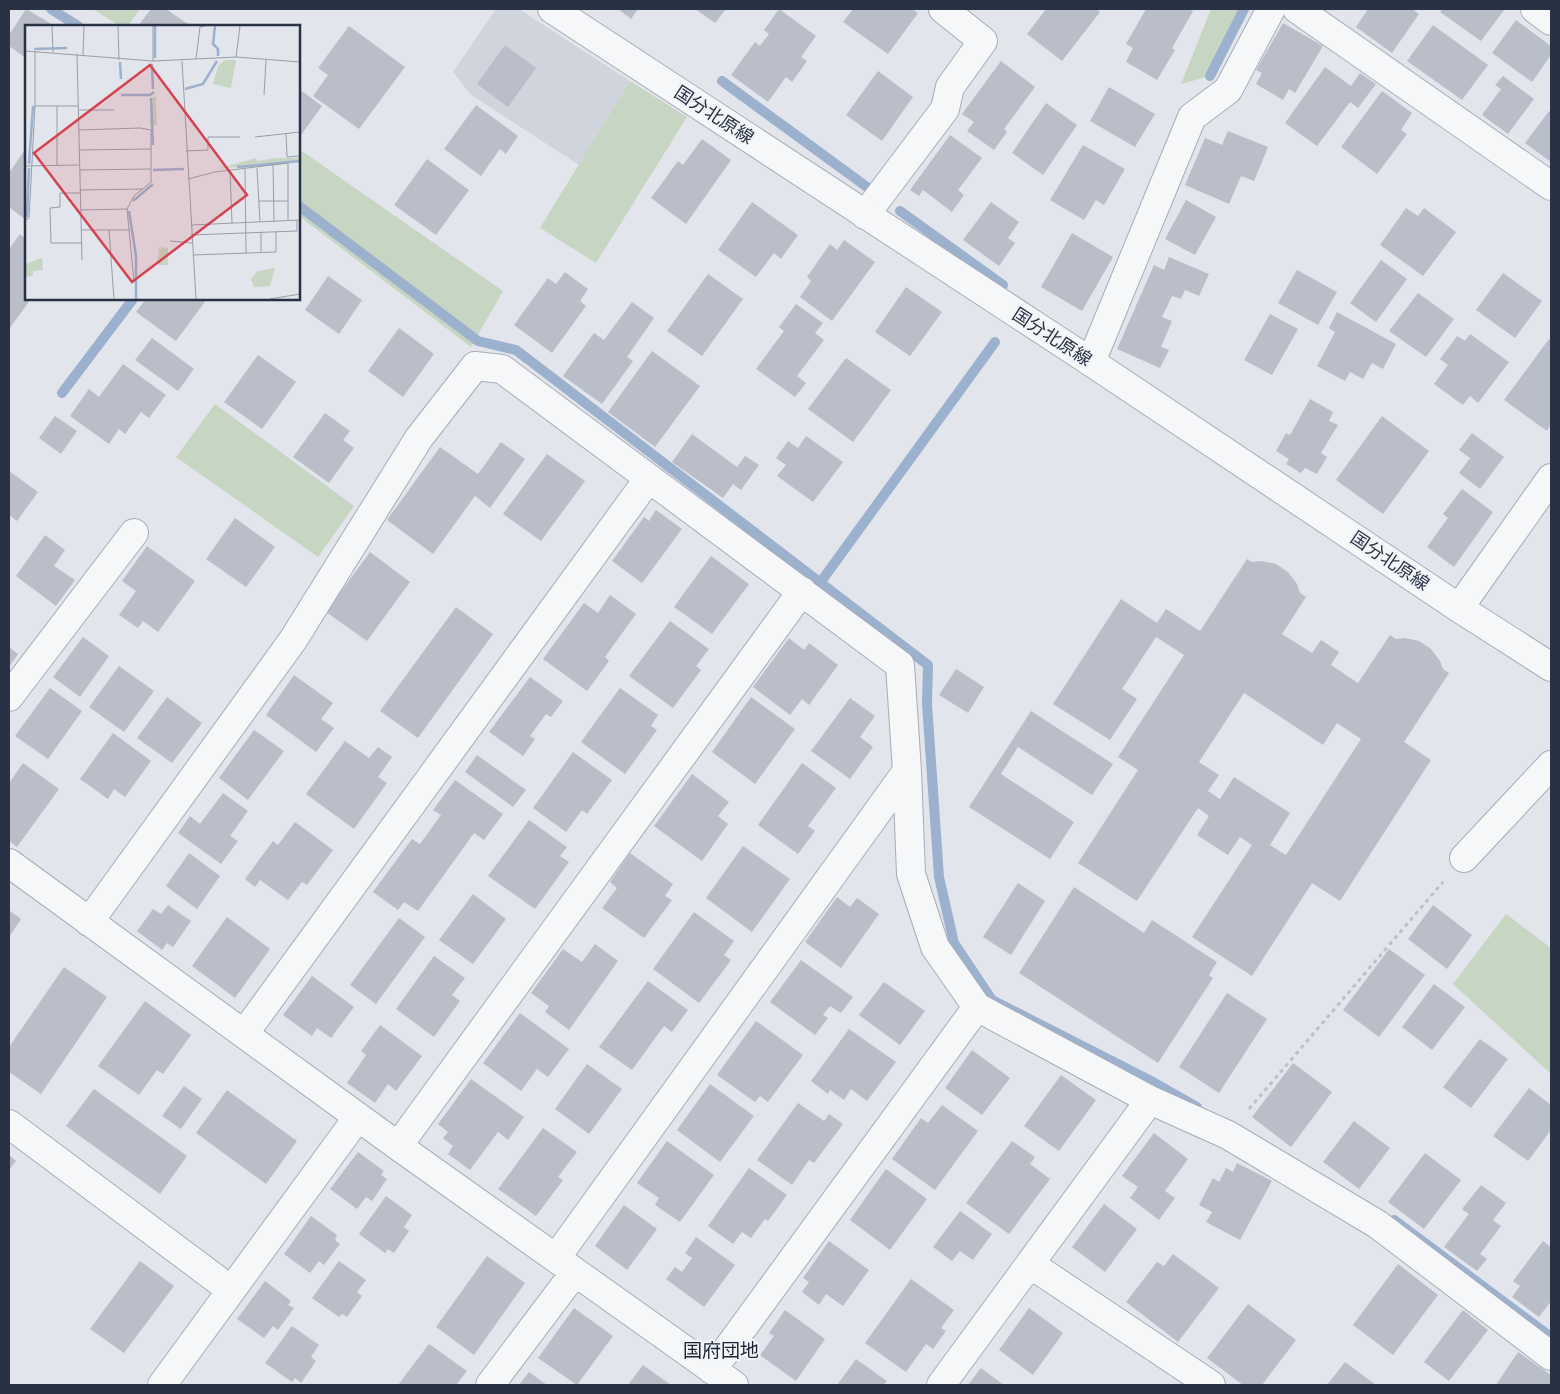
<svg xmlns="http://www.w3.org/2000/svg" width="1560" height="1394" font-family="'IBM Plex Sans','Noto Sans JP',sans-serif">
	<rect width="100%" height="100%" fill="#e2e5eb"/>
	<path fill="#d0d4dd" d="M496 9H519L630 81 579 165 471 95 453 72Z"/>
	<path fill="#c7d6c3" d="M93 9H140L128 26H120Z
		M1211 9H1244L1210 76 1181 84Z
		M630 81 687 117 596 263 540 228Z
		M299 149 503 291 471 347 299 216Z
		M215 404 354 506 318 557 176 457Z
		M1506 914 1551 948V1074L1453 984Z"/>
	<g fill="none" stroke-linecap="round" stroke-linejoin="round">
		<path stroke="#9cb1cd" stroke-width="10" d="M51 9 78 26
			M1210 76 1244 9
			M722 81 867 187
			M299 206 478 341 516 350 928 665 927 704 939 877 954 943 992 1000 1153 1082 1197 1107
			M900 211 1003 285
			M62 393 133 299
			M820 583 995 342
			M1394 1220 1551 1337"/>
	</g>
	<path fill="#b9bec9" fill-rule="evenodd" d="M26 9 55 26H26V58L9 46V35Z
		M151 9H166L191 26H138Z
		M618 9H638L631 19Z
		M695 9H726L715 23Z
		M779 9 816 36 801 57 807 61 792 82 786 77 768 102 731 75 755 42 760 46 769 34 764 30Z
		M853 9H912L918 13 888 54 843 22Z
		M1046 9H1096L1100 12 1062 61 1027 34Z
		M1146 9H1189L1193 11 1172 48 1175 50 1157 80 1126 62 1133 48 1126 44Z
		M1368 9H1412L1419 14 1392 53 1356 27Z
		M1443 9H1502L1504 10 1481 41 1440 12Z
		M1516 20 1551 46V55L1532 82 1492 53Z
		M1283 23 1323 46 1295 93 1289 89 1283 100 1256 84 1262 73 1256 70Z
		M1433 25 1488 65 1462 100 1407 61Z
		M349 26 405 67 359 129 313 96 328 75 318 68Z
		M505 45 536 68 508 107 477 84Z
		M1001 61 1035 87 1004 129 1007 132 994 150 967 131 974 122 962 114Z
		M1325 67 1351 86 1360 73 1376 84 1358 108 1350 102 1317 146 1285 123Z
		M878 71 913 97 882 141 846 115Z
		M1503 76 1534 99 1508 134 1482 115 1501 89 1495 85Z
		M1109 87 1155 114 1135 147 1090 121Z
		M299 89 322 106 301 135 299 134Z
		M1382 91 1412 113 1401 130 1407 134 1377 174 1341 147Z
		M1046 103 1077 125 1043 175 1012 153Z
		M476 105 518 136 506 154 500 149 481 176 444 149Z
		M1549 111 1551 112V162L1525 143Z
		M1228 131 1268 147 1254 181 1241 176 1229 204 1185 185 1205 138 1222 145Z
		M950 135 982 158 958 190 964 195 952 212 923 190 919 196 910 190Z
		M702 139 731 160 686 224 651 198 678 161 683 165Z
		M1083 145 1125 169 1104 205 1096 200 1084 220 1050 200Z
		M24 151 26 153V220L9 207V173Z
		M427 159 469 190 436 235 394 205Z
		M1186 200 1216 217 1195 255 1165 239Z
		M752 202 798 235 781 259 774 253 756 277 718 250Z
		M991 202 1019 222 1008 238 1015 243 999 266 963 240Z
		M1406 208 1418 216 1424 208 1456 232 1423 276 1380 245Z
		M1072 233 1113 257 1082 311 1041 287Z
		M20 234 26 239V299H31L9 329V249Z
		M844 240 875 262 832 321 800 297 811 281 807 277 830 244 837 250Z
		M1169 257 1209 274 1199 296 1185 290 1181 299 1172 296 1162 317 1172 321 1161 347 1169 350 1160 368 1117 349 1154 265 1164 270Z
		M1381 260 1407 279 1376 322 1350 303Z
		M1297 270 1337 292 1318 325 1278 303Z
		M565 272 588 289 580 301 586 306 552 353 514 325 548 278 556 284Z
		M1503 273 1542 301 1515 338 1476 310Z
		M708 274 743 299 702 356 667 331Z
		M328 276 362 300 339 334 305 310Z
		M906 287 942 312 910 356 875 332Z
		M1418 293 1454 319 1426 357 1389 331Z
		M146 299H207L176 341 136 312Z
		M632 302 654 318 627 357 633 361 602 404 563 376 594 333 604 340Z
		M796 304 823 323 815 333 824 340 797 376 806 383 795 397 756 369 784 331 779 327Z
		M1337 312 1396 344 1383 369 1372 363 1363 379 1350 372 1345 381 1317 366 1335 332 1329 328Z
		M1270 314 1298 329 1272 375 1244 360Z
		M399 328 434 354 403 397 368 371Z
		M1470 334 1509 362 1478 403 1470 396 1463 405 1434 384 1448 365 1440 359 1457 336 1465 341Z
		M152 338 194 369 178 391 135 360Z
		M1549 339 1551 341V424L1547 431 1504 400Z
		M652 351 700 386 655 447 608 412Z
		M258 355 296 382 262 429 224 402Z
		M846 358 891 390 853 442 808 409Z
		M123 364 166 395 149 418 141 412 125 434 119 429 109 444 70 416 89 389 99 397Z
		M1310 399 1333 412 1329 421 1338 425 1321 453 1327 457 1317 474 1305 468 1301 473 1286 464 1289 459 1276 451 1286 433 1290 435Z
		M325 413 350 431 343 440 354 448 329 483 293 457Z
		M55 416 77 431 61 454 39 438Z
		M1382 416 1429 451 1383 514 1336 480Z
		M1472 433 1504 457 1480 489 1459 473 1470 458 1459 450Z
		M692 434 737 467 745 456 759 465 741 490 733 484 723 498 672 462Z
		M806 436 843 462 813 502 777 476 786 465 776 458 788 441 798 448Z
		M501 442 525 459 490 508 475 496 433 554 387 520 440 447 478 474Z
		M547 454 585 481 541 541 503 514Z
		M9 471 38 492 17 521 9 515Z
		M1462 489 1493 512 1454 567 1427 547 1448 518 1443 514Z
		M656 510 682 529 642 583 612 561 644 517 649 521Z
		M235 518 275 547 246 587 206 559Z
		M45 535 65 550 54 566 75 580 56 606 16 576Z
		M147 546 195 581 158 632 143 621 138 628 119 615 136 591 122 581Z
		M370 552 410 582 367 641 326 612Z
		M711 556 749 584 712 634 674 607Z
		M1247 559 1252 562 1262 561 1276 564 1288 572 1297 584 1300 593 1306 597 1282 634 1312 653 1321 640 1339 652 1331 665 1358 683 1390 635 1396 639 1405 638 1419 641 1431 649 1440 661 1443 669 1449 673 1404 742 1431 760 1340 901 1312 883 1252 976 1192 937 1252 845 1240 837 1228 855 1197 835 1209 816 1198 808 1137 901 1078 863 1138 770 1118 757 1184 655 1156 637 1122 689 1137 699 1110 740 1053 704 1121 599 1157 623 1166 609 1200 631ZM1244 693 1323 745 1337 723 1361 739 1286 855 1270 845 1290 813 1234 777 1220 799 1208 791 1219 775 1199 762Z
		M610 595 636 614 605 657 609 661 587 691 543 659 584 603 598 613Z
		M456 607 493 634 418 738 380 711Z
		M670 621 709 649 696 666 701 670 673 708 629 676Z
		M83 637 109 656 80 697 53 677Z
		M789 638 804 650 809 643 838 665 809 705 802 699 790 715 753 687Z
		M9 647 18 654 9 667Z
		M119 666 154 691 124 732 89 707Z
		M956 669 984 687 968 713 939 695Z
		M294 675 333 703 321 719 334 728 316 752 266 715Z
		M530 677 563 701 551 717 546 714 530 736 535 739 523 756 489 732Z
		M50 688 82 711 48 759 15 736Z
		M620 688 658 715 651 726 657 730 625 774 581 742Z
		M167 697 202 723 172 763 137 738Z
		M751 697 795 729 755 784 712 752Z
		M850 698 875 716 860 737 873 747 850 779 811 751Z
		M1031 711 1113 764 1092 795 1018 747 1001 774 1074 822 1050 859 969 807Z
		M254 730 284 751 248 800 219 778Z
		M113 733 151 761 125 797 114 789 108 799 80 779Z
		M345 741 369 758 378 747 392 757 378 777 387 783 354 829 306 794Z
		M573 752 612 780 587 814 582 810 566 832 533 808Z
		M477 755 526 790 513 807 465 772Z
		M23 763 59 789 17 847 9 841V783Z
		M802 763 836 788 808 826 815 831 798 854 758 825Z
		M692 774 729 802 718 816 728 824 702 861 654 826Z
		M455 780 503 814 484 840 474 833 418 911 404 902 398 910 373 892 412 839 420 844 441 815 433 810Z
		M223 793 248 811 230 836 238 841 221 864 178 833 190 816 200 824Z
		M529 820 567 847 560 856 569 862 535 909 488 876Z
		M295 822 333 850 307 885 302 882 288 900 260 880 255 887 245 879 273 841 278 845Z
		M743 846 790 879 752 932 706 898Z
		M189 853 220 876 197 909 166 886Z
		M630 853 673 884 665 896 672 900 644 938 602 908 617 888 610 882Z
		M1018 883 1045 901 1011 955 983 937Z
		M1074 887 1144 933 1152 920 1217 962 1209 975 1213 978 1158 1063 1019 973Z
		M473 894 506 919 473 964 439 940Z
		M837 897 850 907 857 898 879 914 841 968 805 942Z
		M168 905 191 921 173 947 167 943 162 950 137 931 153 909 161 914Z
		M1433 905 1472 935 1447 969 1408 939Z
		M9 910 21 919 9 937Z
		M694 912 734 941 724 955 731 960 699 1003 653 969Z
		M227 917 270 949 235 998 192 966Z
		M399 918 425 937 376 1004 350 985Z
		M595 944 618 961 569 1030 545 1012 549 1006 531 993 563 949 582 962Z
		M1389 949 1425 975 1379 1037 1343 1010Z
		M434 956 465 978 452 995 460 1001 434 1037 396 1009Z
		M801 960 853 997 841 1013 830 1006 823 1015 828 1018 815 1035 770 1002Z
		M64 967 107 997 41 1094 9 1072V1047Z
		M312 976 354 1007 331 1038 317 1028 312 1036 283 1015Z
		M648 981 688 1010 672 1032 664 1026 632 1070 599 1047Z
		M884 982 925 1011 900 1045 859 1015Z
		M1434 984 1465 1007 1432 1050 1402 1027Z
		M1227 993 1267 1019 1219 1093 1179 1067Z
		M145 1001 191 1035 163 1074 157 1070 139 1095 98 1066Z
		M520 1013 569 1049 548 1077 537 1069 521 1091 483 1063Z
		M756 1021 803 1055 768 1102 760 1096 755 1102 717 1075Z
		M380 1025 422 1056 396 1091 388 1084 375 1103 347 1083 366 1055 361 1051Z
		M849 1029 896 1062 867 1101 851 1089 844 1100 830 1090 828 1094 811 1081Z
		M1480 1039 1508 1059 1471 1108 1443 1087Z
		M972 1050 1010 1078 982 1115 945 1088Z
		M1293 1063 1332 1092 1291 1147 1252 1117Z
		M587 1064 622 1089 589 1134 555 1109Z
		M1061 1075 1096 1100 1059 1151 1024 1126Z
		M471 1079 524 1117 508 1140 498 1132 470 1170 448 1154 453 1146 443 1138 448 1132 438 1124Z
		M710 1084 754 1116 720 1162 677 1130Z
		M184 1086 202 1099 181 1129 162 1116Z
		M1529 1088 1551 1105V1130L1528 1161 1493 1136Z
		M94 1089 187 1156 160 1194 66 1126Z
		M227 1090 297 1141 266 1184 196 1133Z
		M798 1103 824 1121 829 1114 843 1124 814 1163 809 1160 792 1185 757 1160Z
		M942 1105 978 1131 935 1190 892 1159 921 1118 928 1123Z
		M1354 1121 1390 1148 1359 1189 1323 1162Z
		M543 1128 577 1152 558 1177 563 1180 536 1216 498 1189Z
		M1154 1133 1188 1159 1165 1191 1175 1198 1159 1220 1130 1198 1138 1187 1122 1176Z
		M667 1141 714 1175 680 1222 655 1205 659 1198 637 1183Z
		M1012 1141 1035 1157 1030 1164 1050 1179 1009 1234 966 1203Z
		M358 1152 384 1171 381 1175 387 1179 372 1201 366 1197 357 1209 330 1189Z
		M1425 1153 1461 1180 1424 1229 1388 1202Z
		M9 1155 16 1161 9 1170Z
		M1237 1163 1272 1181 1240 1240 1206 1222 1212 1212 1199 1205 1213 1178 1219 1182 1226 1168 1233 1172Z
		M749 1168 787 1195 768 1221 765 1219 751 1238 742 1232 733 1244 708 1226Z
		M886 1169 927 1199 890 1250 850 1220Z
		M1481 1185 1506 1203 1493 1220 1501 1226 1480 1254 1487 1259 1477 1271 1444 1247 1469 1214 1462 1209Z
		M386 1196 412 1215 404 1227 409 1231 394 1253 388 1249 385 1253 359 1234Z
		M1104 1204 1137 1229 1105 1272 1072 1247Z
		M624 1205 657 1229 627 1270 595 1246Z
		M960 1211 992 1234 973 1260 960 1251 952 1261 933 1247Z
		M311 1216 337 1235 335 1240 340 1244 324 1265 319 1261 310 1273 284 1254Z
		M696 1237 735 1265 704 1307 666 1279 675 1267 682 1272 692 1258 685 1253Z
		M829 1241 869 1270 843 1306 826 1294 819 1305 802 1292 809 1282 803 1278Z
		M1543 1241 1551 1247V1301L1539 1317 1512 1297 1520 1286 1513 1281Z
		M1173 1254 1219 1288 1178 1342 1126 1302 1157 1262 1164 1266Z
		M487 1256 525 1283 474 1355 436 1327Z
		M140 1261 174 1286 124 1353 90 1329Z
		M339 1261 366 1280 357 1292 362 1296 347 1317 342 1314 339 1317 312 1298Z
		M1398 1264 1438 1295 1393 1355 1353 1325Z
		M911 1279 954 1310 941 1328 946 1331 933 1349 926 1344 906 1372 865 1343Z
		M265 1281 291 1301 288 1305 294 1308 278 1330 273 1326 264 1338 237 1319Z
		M1248 1304 1296 1340 1262 1385H1243L1207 1358Z
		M574 1308 613 1336 577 1385 538 1358Z
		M1029 1308 1063 1333 1033 1375 999 1350Z
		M785 1310 825 1339 796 1381 760 1355 774 1336 769 1333Z
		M1463 1310 1488 1330 1449 1381 1424 1362Z
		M292 1326 319 1345 311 1357 316 1361 301 1383 295 1378 292 1382 265 1363Z
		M429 1344 467 1371 456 1385H398Z
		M1518 1352 1551 1375V1385H1496Z
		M856 1359 887 1381 883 1385H837Z
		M1345 1362 1376 1385H1327Z
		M643 1365 671 1385H628Z
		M981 1368 1004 1385H968Z
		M529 1372 547 1385H519Z"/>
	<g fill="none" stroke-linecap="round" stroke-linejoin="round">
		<g stroke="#a7acb6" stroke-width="30">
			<path id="minor" d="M1297 9 1551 186
				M1535 9 1551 21
				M865 215 945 109 950 87 983 41 943 9
				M1091 362 1192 117 1228 90 1271 9
				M1459 608 1551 478
				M9 697 134 533
				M1464 858 1551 765
				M9 863 398 1146 734 1385
				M89 922 293 640 419 438 475 366 502 369 900 665 907 771 911 874 935 947 977 1007 1150 1100 1228 1135 1377 1224 1551 1356
				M244 1034 649 478
				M9 1124 231 1290
				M398 1146 802 591
				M556 1258 907 771
				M1030 1264 1211 1385
				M712 1370 977 1007
				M162 1385 358 1117
				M490 1385 575 1272
				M941 1385 1150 1100"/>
		</g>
		<g stroke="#a7acb6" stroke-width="30">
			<path id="tertiary" d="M552 9 1091 362 1459 608 1551 667"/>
		</g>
		<path stroke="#bdc0c6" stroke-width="3" stroke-dasharray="4 4" stroke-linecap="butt" d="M1249 1109 1443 882"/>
		<use href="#minor" stroke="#f6f7f9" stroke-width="28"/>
		<use href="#tertiary" stroke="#f6f7f9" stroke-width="28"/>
	</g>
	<g text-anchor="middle" stroke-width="4.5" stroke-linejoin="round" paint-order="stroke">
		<g font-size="18" fill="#293244" stroke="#f2f5f8">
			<text transform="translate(714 115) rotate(33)" y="6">国分北原線</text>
			<text transform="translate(1052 337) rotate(33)" y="6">国分北原線</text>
			<text transform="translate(1390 561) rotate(34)" y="6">国分北原線</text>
		</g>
		<g font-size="19" fill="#1b2335" stroke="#f2f5f8">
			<text x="721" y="1357">国府団地</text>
		</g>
	</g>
	<g transform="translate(25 25)">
		<rect width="275" height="275" fill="#e2e5eb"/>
		<path d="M200 35H211L206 63 188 59 193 41ZM131 71 132 100 125 101 126 73ZM231 133 232 136 251 133H275V136L192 144ZM134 222 143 223V240H132ZM17 233 18 245 8 246V251L0 252V239ZM250 243 245 261 229 262 226 254 233 246Z" fill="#c7d6c3"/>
		<path fill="none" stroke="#9cb1cd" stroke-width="2.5" d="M130 1V33M190 1 188 19 193 24V31M9 24 42 23M95 37 96 54M127 39 128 64M160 64 178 59 192 36M96 70H125L129 67M126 73 128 120M4 139 8 81M212 142 275 136M128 145 159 144M108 176 128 159M104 186 111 231V274M2 192 4 143"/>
		<path fill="none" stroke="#989da8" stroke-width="1" d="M27 1 28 27M93 1 94 35M0 26 128 36 211 32 275 37M10 26V81M52 29 57 235M58 30 59 1M211 32 215 1M171 34 175 2 180 1M128 36V1M157 36 171 274M239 70 241 35M32 81V140M54 85H89M54 105 115 103 126 105V157L109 171 102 184 109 257M261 108 262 132 275 131M230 112 275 107M54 125 126 124M161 126 183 125V112H215M248 139 249 197M0 141 54 140M232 143 235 197M220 144 221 228M55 145 126 144M205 146 207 198M163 154 190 147 263 138V196M55 165 118 164M55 168H35V182L25 183 26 218H57M234 176H263M56 185 102 184M0 195 4 193 10 81H53M166 200 275 195M56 205H105M84 205 89 274M236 207V227M166 210 272 206V196M145 216 167 218M168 230 251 227V207M245 274 275 269"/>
		<path fill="#d54351" fill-opacity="0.15" stroke="#d54351" stroke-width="2.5" d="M125 40 222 170 107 257 9 128Z"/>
		<rect width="275" height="275" fill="none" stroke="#293244" stroke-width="2.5"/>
	</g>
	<rect width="1560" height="1394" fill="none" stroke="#293244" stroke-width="20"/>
</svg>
